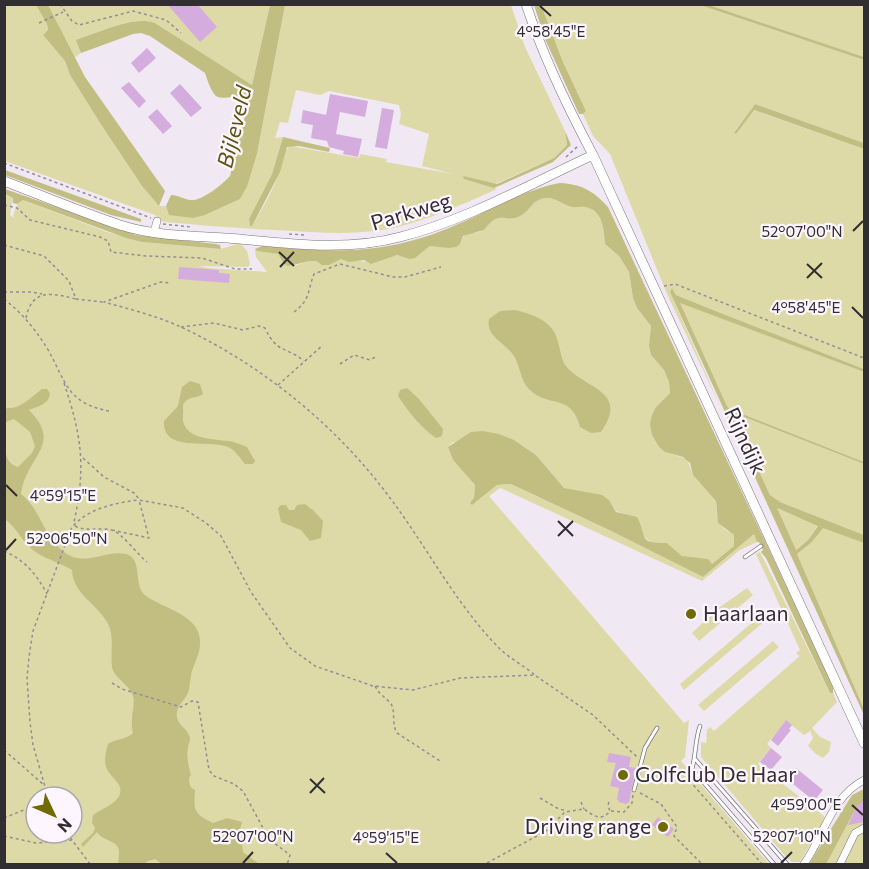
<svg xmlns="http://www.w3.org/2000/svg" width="869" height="869" font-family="Commissioner,sans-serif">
	<rect width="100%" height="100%" fill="#f0e8f3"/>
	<path fill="#dedaa7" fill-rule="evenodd" d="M4 5H36L47 24 48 30 43 35 65 61 70 75 100 123 142 186 159 206H166L169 214 205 215 240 199 247 187 257 154 285 5H511L525 47 565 131 567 145 554 158 495 184 494 188 497 189C458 206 419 225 376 231 348 234 321 233 293 231 250 229 207 226 165 222L160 221 155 215 5 161ZM296 90 320 95 329 91 399 105 401 114 399 124 429 134 422 166 453 174 386 162 387 159 360 154 359 158 290 146C282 152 282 163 279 172 273 191 262 209 252 226H250L249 219 272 174 283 137 275 138 280 122 288 123Z
		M48 5H270L252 85 155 23C133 15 99 32 77 40L81 53 74 58Z
		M541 5H700L864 60V143L755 104 734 133 736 134 753 110 864 149V369L708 308 676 295 673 289 670 292 721 408 667 294 610 154 593 136 583 114 586 111 563 62Z
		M709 5H864V57Z
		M4 194 13 198 10 215 15 219 13 216 18 202 23 200 107 232 142 242 221 249 240 243 247 251 250 264 248 267 199 266 208 268 267 272 256 257 255 249 257 251 278 254 283 263 293 266 310 261 341 259 369 262 397 255 409 259 420 254 430 246 460 244C465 229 472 236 484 230 500 209 499 222 515 217 526 214 531 203 541 199 553 195 562 204 572 207 577 208 581 206 586 207 603 211 604 230 605 244L619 256 629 272 633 298 637 308 651 326 649 346 651 355 664 370 669 382 670 393 656 407 659 447 665 452 687 459 693 475 716 501 717 517 723 528 734 535V546L712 564 682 556 667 543H652L643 536C638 513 633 519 616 511L609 500 564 488 536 455 514 440 453 442 448 447 453 460 475 485 474 498 476 502 497 485 511 484 607 529 703 577 754 534 757 542 740 550 702 581 507 491 500 488 489 496 684 723 689 720 685 757 681 761 769 864H5ZM36 797H72V833H36Z
		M679 302 864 372V462L730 409 727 406Z
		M733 415H739L864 464V535L780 502 770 495Z
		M776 508 818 525 808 540 795 550Z
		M823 527 864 543V709L797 554 812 542Z
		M760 552 830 693H833L837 702 812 728 820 737 831 742 829 752 823 758 816 754 808 746 813 738 810 731 804 735 786 721 767 744 771 748 758 764 824 816 825 819 800 862H792L787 858 701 757V742L706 743 707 730 710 727 714 731 801 655 799 656 796 653 800 650 756 554Z
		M747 588 753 595 699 641 692 633 720 607Z
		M761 615 766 620 684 690 680 684Z
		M773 641 779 647 704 711 698 705Z
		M864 795V864H815Z"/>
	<path fill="#c2be82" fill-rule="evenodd" d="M36 5H48L85 77 165 191 159 206 142 186 100 123 70 75 65 61 43 35 48 30 47 24Z
		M270 5H285L257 154 247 187 240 199 205 215 193 218 169 215 166 206 171 195C178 195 183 199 190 200 201 202 223 184 230 176L249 100C220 90 218 113 205 73L150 36 141 33 133 34 81 53 76 40C98 33 133 15 155 23L252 85Z
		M534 5H541L563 62 586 111 583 114H579L545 39Z
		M700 5H709L864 57V60Z
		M755 104 864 143V149L754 110 736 134 734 133Z
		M565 131 571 145 553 162 494 188 464 179 463 176 497 184 554 158 567 145Z
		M283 137 330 148 329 152 299 146 287 147 280 172 252 226H250L249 219 272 174Z
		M5 170 141 219V222L111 215 5 175Z
		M560 183C581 184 594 191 608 207L833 686V693H830L766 558 761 552 763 550 759 542H757L754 534 703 577 607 529 511 484 497 485 472 505 470 503 474 498 475 485 453 460 448 447 471 432 483 431 499 434 514 440 536 455 564 488 602 495 609 500 616 512 637 517C648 538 637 543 667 543L682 556 708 559 712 564 734 546V535L718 523 716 501 693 475 690 463 683 457 665 452 659 447 652 435 650 424 652 415 656 407 670 393 669 382 664 370 651 355 649 346 651 326 637 308 633 298 629 272 619 256 605 244C604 230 603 210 585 207 581 206 576 208 572 207 561 204 553 195 541 199 532 202 528 212 520 216 503 224 501 208 484 230L463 236 460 244 456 247 449 248 430 246 415 258 409 259 397 255 371 264 364 260 349 262 341 259 329 265H322L316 261H310L288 266 283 263 278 254 257 251 255 249 262 246C333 252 380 256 449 228 485 214 521 190 560 183Z
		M5 189 136 235 216 244 220 245 221 249 142 242 126 238 23 200 17 204 13 203V198L5 194Z
		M672 288 676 295 708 308 864 369V372L680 303 727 406 730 409 864 462V464L739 415H733L770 495 780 502 864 535V543L823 528 812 542 797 554 864 709V715L670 292ZM777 508 818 526 808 540 796 550Z
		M515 310C531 314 550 320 556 336 560 345 560 355 564 363 578 388 632 388 601 432L591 433 580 427C572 393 548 408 530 390 519 380 521 363 511 352 501 341 486 335 489 319L500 311Z
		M190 381 200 384 203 394C198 398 191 396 186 401 181 404 184 409 183 414 180 439 212 439 229 441 236 442 241 445 247 447L255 461 253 464H245C240 458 235 450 228 447 210 439 162 453 164 421L178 406 182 387Z
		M407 388 419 399 443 429 442 436 436 438C421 428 408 411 398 396L400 390Z
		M42 389H47L50 393C49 405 38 406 29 410 64 445 26 456 21 494 40 508 43 536 64 552 85 568 105 549 126 554 144 559 132 586 146 596 164 609 202 615 200 644 200 655 193 665 191 675 190 681 190 687 188 693 185 700 178 705 177 712 175 724 185 726 189 735 192 740 188 743 188 748 186 757 189 767 191 775L189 778C189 784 190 788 195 790 194 811 193 813 213 823L227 818 242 822 240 830 243 852 259 864H162L155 859 148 861 144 864H118C118 861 119 857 119 853 120 840 103 842 97 832L83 847 81 844 93 833 95 828 92 823 93 815C100 810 111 806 117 799 128 785 110 779 106 767 104 759 106 751 108 744 117 738 126 740 133 733 129 717 136 706 133 696 129 684 113 677 112 667 110 652 115 635 107 622 96 603 73 594 72 570 61 563 48 560 37 553 23 544 17 528 5 519V447C6 457 8 464 18 467L32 453 35 446 30 432 14 419 6 422 5 434V408C20 410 30 398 42 389Z
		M305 504 314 511 323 521 321 538 310 541 301 530 281 522 278 508 281 505H286L289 510H294L297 505Z
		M864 789V802L857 806 826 864H809L852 795Z"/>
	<path fill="#d4adde" d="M167 4H197L217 27 200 42Z
		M147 48 156 58 139 73 131 63Z
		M129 82 146 101 139 108 121 88Z
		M180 84 202 108 191 117 170 93Z
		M330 94 368 101 365 117 340 112 336 134 362 139 358 157 343 154 344 151 329 147 327 141 311 138 313 125 301 123 303 110 326 115Z
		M382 108 394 110 387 149 375 147Z
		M157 109 172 126 163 134 148 117Z
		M179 267 219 270V273L230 274 229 283 178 279Z
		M786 720 792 725 789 729 791 730 778 746 771 740Z
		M771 748 782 757 771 770 760 762Z
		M609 753 631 757 629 767 636 768 629 802 626 804 619 802 617 799 619 788 610 786 616 763 607 762Z
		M796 768 823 790 814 801 787 779Z
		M864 800V822L848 825 857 806Z
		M658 817 674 829 668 837 652 825Z"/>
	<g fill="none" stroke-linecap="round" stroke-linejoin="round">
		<g stroke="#7c747e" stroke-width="4.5">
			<path id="lane" d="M745 557 761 546
				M700 726C695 740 696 755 692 769L774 864
				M695 759 787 864
				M634 790 645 748 657 728"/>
		</g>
		<g stroke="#7c747e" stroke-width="8">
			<path id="street" d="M154 232 157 221
				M804 864C824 836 831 797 864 780
				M840 864 855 833 864 828"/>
		</g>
		<g stroke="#7c747e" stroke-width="10">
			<path id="secondary" d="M526 4C543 57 567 106 593 155L864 743
				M4 181C43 196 81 212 120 225 154 236 192 236 228 238 284 243 344 252 400 237 467 220 530 184 593 155"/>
		</g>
		<path stroke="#938d95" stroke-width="1.5" stroke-dasharray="3 3" stroke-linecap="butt" d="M60 4 72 21 79 25 133 11 166 20 181 33
			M39 23 63 12
			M566 157 578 146
			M4 163 151 218
			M4 205 17 208 30 220 100 237 108 241 111 252 146 256 202 258 235 269H252
			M163 224 191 227
			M289 234 305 235
			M4 245 44 256 69 281 76 299 103 302
			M664 286 675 284 864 358
			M4 292H31L42 294
			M4 299C22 313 35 329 47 348 66 381 66 403 109 411
			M294 312C311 299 307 292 314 274L340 264 393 277H405L441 267
			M26 318C32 288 52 293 76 299
			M181 327 214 323 243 330 259 326 265 328C277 354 286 346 304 361
			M340 364 354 355 370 360 377 356
			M64 383C82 437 86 467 74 522
			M278 385 323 345
			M83 458 104 477 134 493 139 499
			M75 526C86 532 100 527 112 530 122 533 138 555 147 562
			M112 530 149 538 139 500 183 508 206 523 221 536 251 592 290 648 315 666 373 686 413 690 460 678 535 675C524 666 509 658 499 648 455 603 427 547 390 498 337 426 262 365 181 327 157 316 129 309 104 302L161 282 170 283
			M4 551C25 560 37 575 47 594
			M536 676 593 715 637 757
			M112 683 122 689 181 707 192 701 198 702 209 770 214 776 234 784 243 791 269 839 290 855 288 862 283 864
			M375 686C380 696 386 697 391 704 396 711 391 723 397 733L440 761
			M4 750 44 785
			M690 775 689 780 762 864
			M640 793 661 804 677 827 674 836 702 864
			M48 797 33 745 30 722 27 678 29 657 33 631 71 529C85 509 115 503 138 500
			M540 798 557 808 566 811
			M581 802 584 809
			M611 811 624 812 632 803 633 794
			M4 818 36 805
			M67 833 72 840
			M4 836 36 843 72 840 90 864
			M487 863 546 831 565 812 584 809C594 816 601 822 610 811L608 806 609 801"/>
		<use href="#lane" stroke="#fff" stroke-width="3"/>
		<use href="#street" stroke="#fff" stroke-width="7"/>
		<use href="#secondary" stroke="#fff" stroke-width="9"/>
	</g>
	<path fill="none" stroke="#312e32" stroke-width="2" d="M540 6 551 16M853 231 863 221M279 252 294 266M807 264 822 278M280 267 294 252M807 278 822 263M852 307 863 318M6 485 17 496M558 521 573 536M558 536 573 521M6 550 16 539M310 779 325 793M310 793 324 778M852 805 863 815M386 853 397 863M243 863 253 852M781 863 792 852"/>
	<g fill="#716902" stroke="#fdf6ff" stroke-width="2">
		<circle cx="691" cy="614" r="6"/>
		<circle cx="623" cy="775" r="6"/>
		<circle cx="663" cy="827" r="6"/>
	</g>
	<g text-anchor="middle" stroke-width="4.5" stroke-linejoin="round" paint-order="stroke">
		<g font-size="21" fill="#312e32" stroke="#fdf6ff">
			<text transform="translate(411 212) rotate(-17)" y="7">Parkweg</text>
			<text transform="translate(745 441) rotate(65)" y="7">Rijndijk</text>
		</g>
		<g font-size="21" fill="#312e32" stroke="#fdf6ff" text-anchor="start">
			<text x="703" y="621">Haarlaan</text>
			<text x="635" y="782">Golfclub De Haar</text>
			<text x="651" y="834" text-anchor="end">Driving range</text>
		</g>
		<g font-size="22" font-style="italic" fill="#5b550d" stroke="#fdf6ff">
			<text transform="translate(234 127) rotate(-76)" y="8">Bijleveld</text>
		</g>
	</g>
	<g font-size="15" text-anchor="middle" fill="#312e32" stroke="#fdf6ff" stroke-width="4.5" stroke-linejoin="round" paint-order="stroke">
		<text x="551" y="37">4°58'45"E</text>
		<text x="802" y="237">52°07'00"N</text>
		<text x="806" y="313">4°58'45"E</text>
		<text x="63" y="501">4°59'15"E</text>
		<text x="67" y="544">52°06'50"N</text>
		<text x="806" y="810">4°59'00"E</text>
		<text x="253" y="842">52°07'00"N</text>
		<text x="792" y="842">52°07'10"N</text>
		<text x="386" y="843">4°59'15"E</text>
	</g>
	<rect width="869" height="869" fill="none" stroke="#312e32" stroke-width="12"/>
	<g transform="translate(54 815) rotate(134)"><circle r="28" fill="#fdf6ff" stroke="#aba6ad" stroke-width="1.5"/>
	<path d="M0-4.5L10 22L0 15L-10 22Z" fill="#716902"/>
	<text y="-9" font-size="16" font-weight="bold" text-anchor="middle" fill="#312e32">N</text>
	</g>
</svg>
